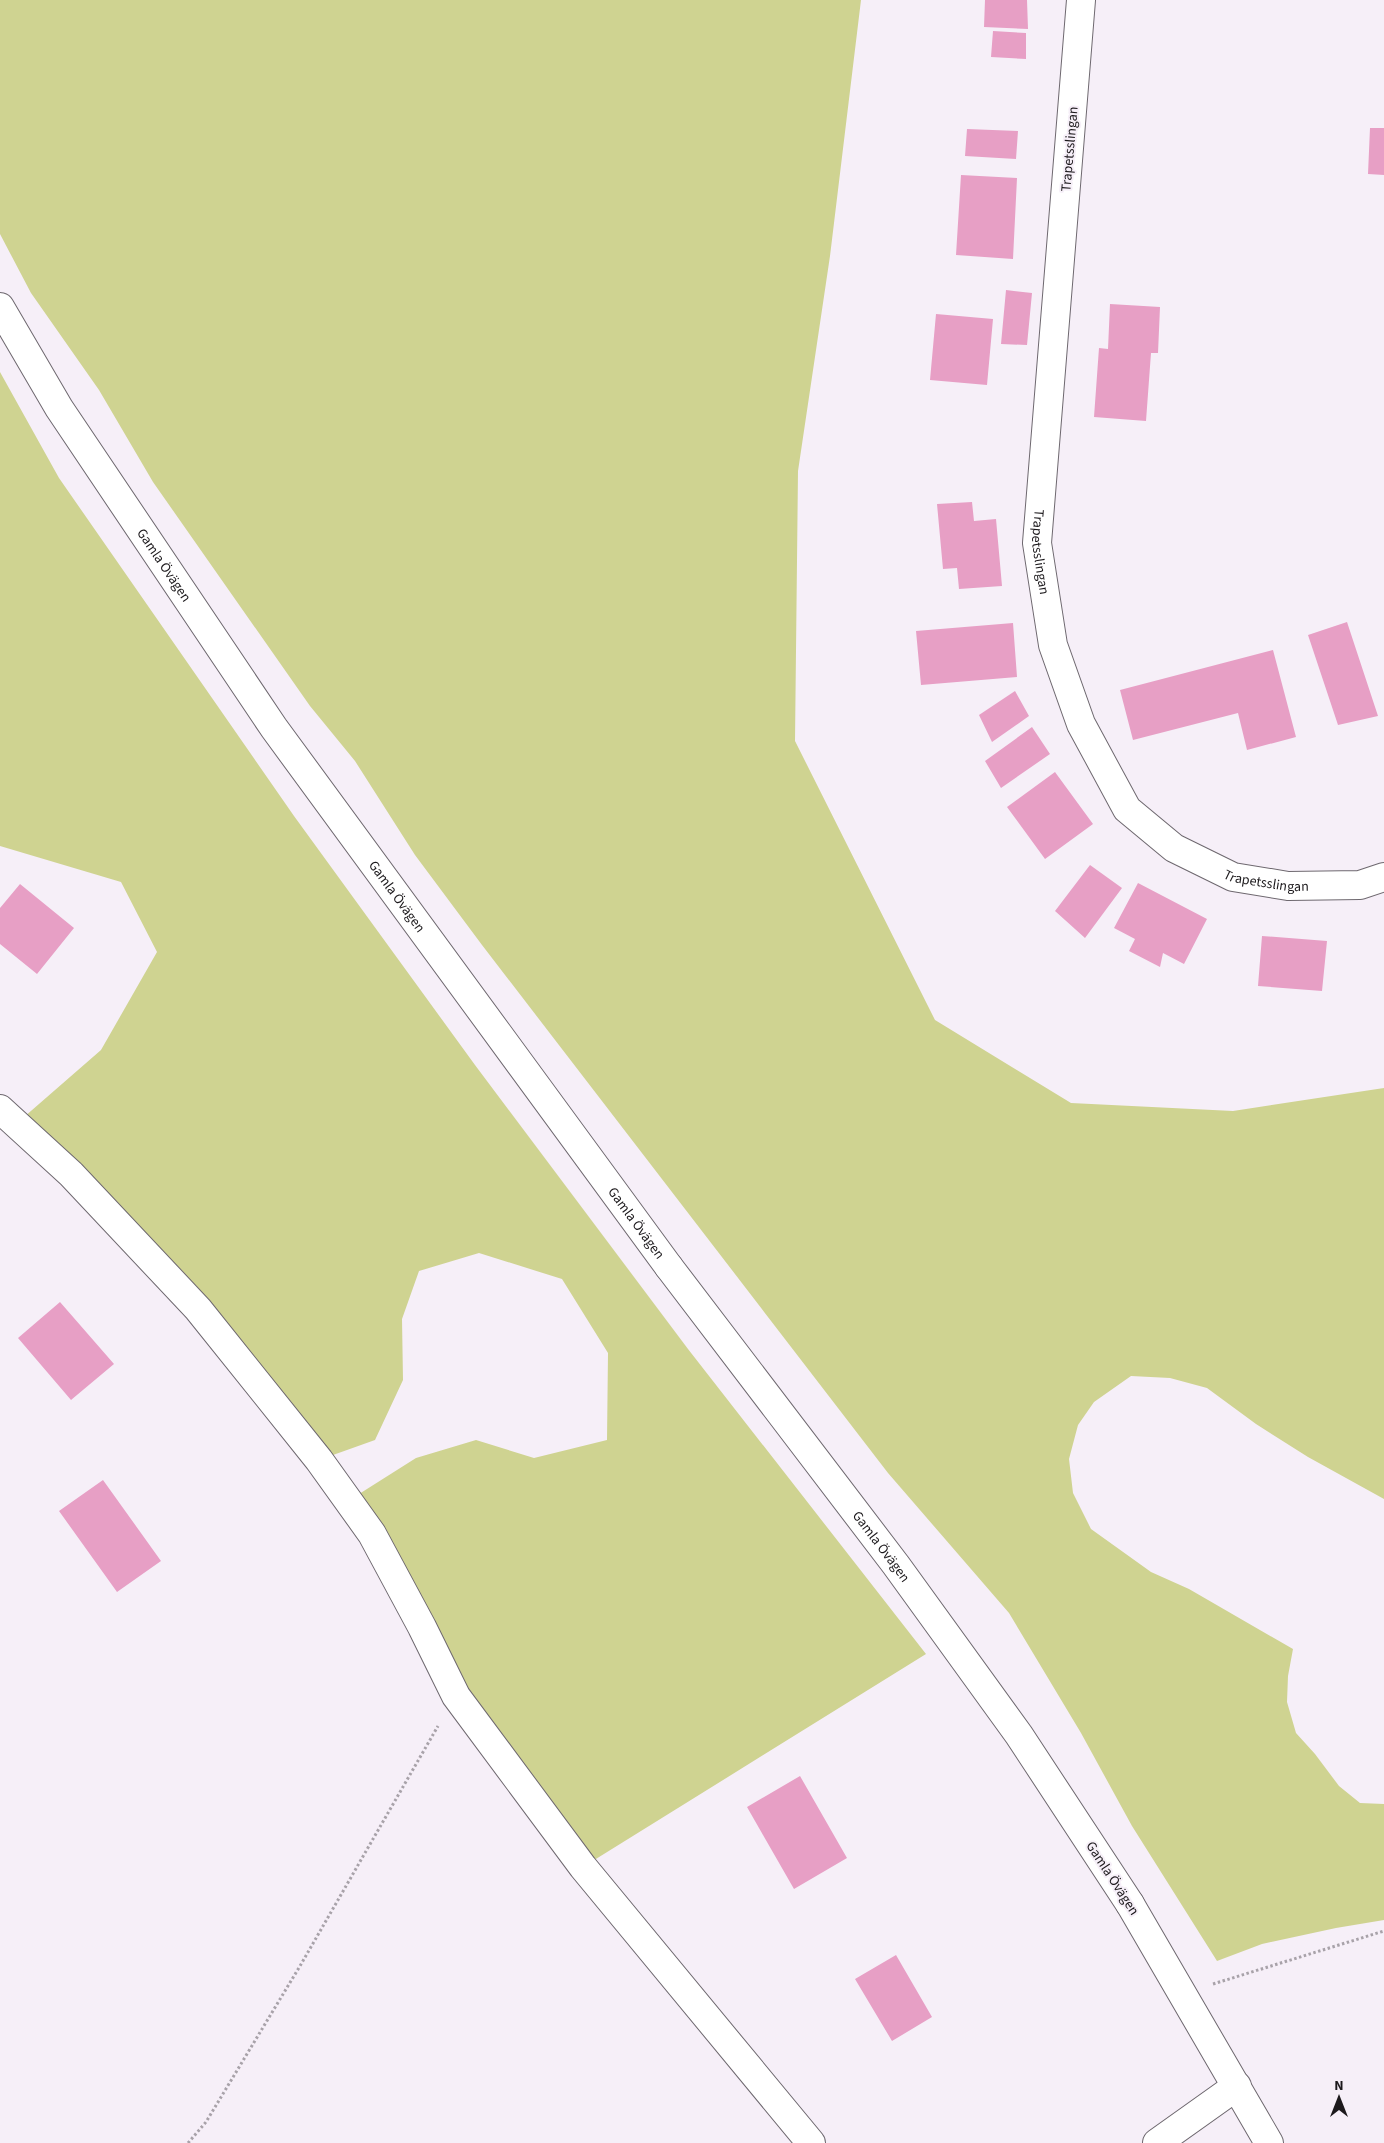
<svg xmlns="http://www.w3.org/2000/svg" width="1384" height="2143" font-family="'Source Sans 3',sans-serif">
	<rect width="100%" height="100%" fill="#f6eff8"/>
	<path fill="#cfd391" d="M0 0H861L830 256 798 471 795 741 935 1020 1071 1103 1233 1111 1384 1088V1499L1308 1457 1256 1424 1207 1388 1170 1378 1131 1376 1094 1402 1078 1425 1069 1459 1073 1493 1091 1529 1151 1572 1189 1589 1293 1649 1288 1676 1287 1702 1296 1733 1315 1754 1339 1786 1360 1803 1384 1804V1920L1336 1928 1262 1944 1217 1961 1132 1826 1081 1733 1009 1613 888 1473 482 945 415 855 355 761 310 706 153 482 99 390 31 293 0 234Z
		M0 372 59 478 294 816 475 1065 688 1349 926 1654 583 1867 456 1696 348 1501 416 1458 476 1440 534 1458 607 1440 608 1353 562 1279 479 1253 419 1271 402 1319 403 1380 375 1440 319 1460 16 1124 101 1050 157 952 121 882 0 846Z"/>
	<path fill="#e79fc5" d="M985 0H1027L1028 29 984 27Z
		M993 31 1026 33V59L991 57Z
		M1370 128H1384V175L1368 174Z
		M967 129 1018 131 1016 159 965 156Z
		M961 175 1017 178 1013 259 956 255Z
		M1006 290 1032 293 1027 345 1001 344Z
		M1110 304 1160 307 1158 353H1151L1146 421 1094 417 1099 348 1108 349Z
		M936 314 993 319 987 385 930 380Z
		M972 502 974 521 996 519 1002 586 959 589 957 568 943 569 937 504Z
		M1347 622 1378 716 1338 725 1308 635Z
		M1013 623 1017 677 921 685 916 631Z
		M1273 650 1296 737 1247 750 1238 713 1133 740 1120 690Z
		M1015 691 1029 716 992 742 979 715Z
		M1032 727 1050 754 1001 788 985 761Z
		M1055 772 1093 824 1045 859 1007 807Z
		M1090 865 1122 888 1085 938 1055 911Z
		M1138 883 1207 919 1184 964 1163 953 1160 967 1129 951 1135 939 1114 928Z
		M20 884 74 928 37 974 0 944V908Z
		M1262 936 1327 941 1322 991 1258 986Z
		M60 1302 114 1364 71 1400 18 1338Z
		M103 1480 161 1561 117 1592 59 1511Z
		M800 1776 847 1858 794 1889 747 1807Z
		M896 1955 932 2017 892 2041 855 1979Z"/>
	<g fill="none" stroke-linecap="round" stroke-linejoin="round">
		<g stroke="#6e686f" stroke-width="30">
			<g id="minor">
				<path id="s1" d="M1081 0 1037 543 1053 645 1081 724 1127 809 1174 848 1233 877 1288 886 1360 885 1384 877"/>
				<path d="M0 1109 71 1174 198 1309 319 1460 372 1534 422 1627 456 1696 583 1867 811 2143"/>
				<path d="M1157 2143 1237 2086"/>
			</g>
		</g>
		<g stroke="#6e686f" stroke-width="30">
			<g id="tertiary">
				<path id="s2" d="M669 1267 896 1565 1019 1735 1130 1904"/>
			</g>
		</g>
		<g stroke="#6e686f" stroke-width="30">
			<g id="secondary">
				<path id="s3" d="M0 307 59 408 274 728 669 1267"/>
				<path d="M1130 1904 1269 2143"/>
			</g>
		</g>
		<path stroke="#a8a2a9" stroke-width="3" stroke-dasharray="2.5 2.5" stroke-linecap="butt" d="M1213 1984 1384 1931
			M188 2143 206 2122 300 1966 438 1726"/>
		<use href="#minor" stroke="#fff" stroke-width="28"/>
		<use href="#tertiary" stroke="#fff" stroke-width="28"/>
		<use href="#secondary" stroke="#fff" stroke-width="28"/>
	</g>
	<g text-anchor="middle" stroke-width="4" stroke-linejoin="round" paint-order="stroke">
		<g font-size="14" fill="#1c191c" stroke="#f6eff8">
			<text transform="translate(1069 149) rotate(-85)" y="5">Trapetsslingan</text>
			<text dy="5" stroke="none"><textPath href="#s1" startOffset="554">Trapetsslingan</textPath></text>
			<text dy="5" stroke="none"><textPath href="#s3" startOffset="306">Gamla Övägen</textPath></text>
			<text dy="5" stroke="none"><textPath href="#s1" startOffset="989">Trapetsslingan</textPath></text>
			<text dy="5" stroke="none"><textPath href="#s3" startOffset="711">Gamla Övägen</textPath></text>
			<text dy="5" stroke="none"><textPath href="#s3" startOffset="1116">Gamla Övägen</textPath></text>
			<text dy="5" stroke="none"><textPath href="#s2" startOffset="351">Gamla Övägen</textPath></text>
			<text transform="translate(1113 1878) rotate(57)" y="5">Gamla Övägen</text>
		</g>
	</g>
	<g transform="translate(1339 2098)" stroke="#f6eff8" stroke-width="4" paint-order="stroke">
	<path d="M0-4L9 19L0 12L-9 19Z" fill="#1c191c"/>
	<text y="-8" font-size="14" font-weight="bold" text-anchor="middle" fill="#1c191c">N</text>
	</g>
</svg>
